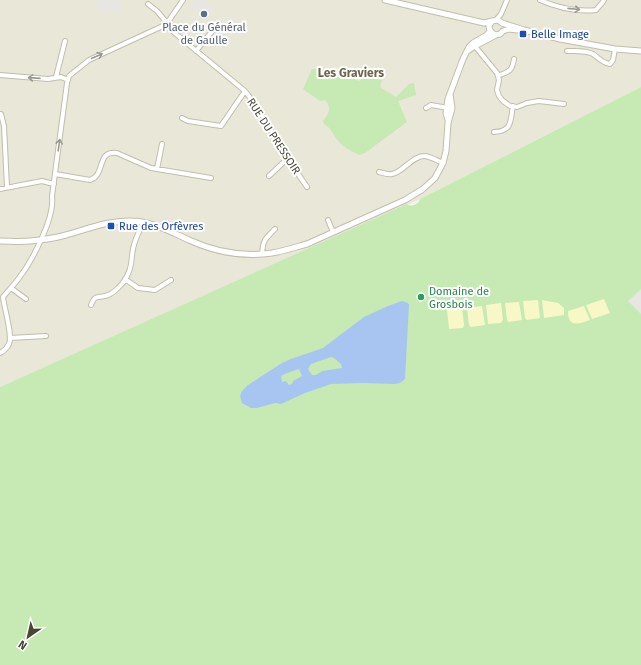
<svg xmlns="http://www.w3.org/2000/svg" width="641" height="665" font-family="'Fira Sans',sans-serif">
	<rect width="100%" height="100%" fill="#f5f4ea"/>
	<path fill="#e9e7d8" d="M0 0H641V87L420 199 0 387Z"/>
	<path fill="#c7e9b4" d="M312 69H318L322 75 336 72 359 81 365 76 382 80 380 87 396 97 409 84 414 83 416 95 398 101 407 122 365 153 359 155C352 151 344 148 339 142 333 136 332 128 324 124L323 121C329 113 332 108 325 100L320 101 303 89Z
		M641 87V665H0V387L407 204C411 208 419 204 420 199Z"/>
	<path fill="#f8f7c7" d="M604 299 610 313 592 319 586 305Z
		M538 300 540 318 527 320 525 318 523 301Z
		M542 300 558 303 564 308V315L544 318Z
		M519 302 522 320 509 322 507 320 505 303Z
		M501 303 503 320 501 323 488 324 486 305Z
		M482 306 485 325 471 327 469 325 467 308Z
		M584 306 590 320C578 324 568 328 568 311Z
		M462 308 464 325 463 328 449 329 447 310Z"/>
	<path fill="#e7e6e2" d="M98 0H120L122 10 107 12 95 8Z
		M195 0H203L214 9 206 19 190 7Z
		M641 289V314L628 301Z"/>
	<path fill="#a8c5f1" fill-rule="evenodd" d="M402 301 408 303 409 305 405 379 400 383 394 384 363 383 331 384 305 393 281 404 275 403 257 408H251L242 403 240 396 242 391 248 385 282 363 291 359 323 348 364 317 388 306ZM331 357 334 358 341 364 342 368 322 371 316 375H312L308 369 311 364ZM299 369 302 376 293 381 292 384 289 385 286 381 282 382 281 376C286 373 293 371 299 369Z"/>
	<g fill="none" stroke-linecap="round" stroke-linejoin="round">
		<g stroke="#c1bead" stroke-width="6">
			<path id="minor" d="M540 0C558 8 577 12 596 10L602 3 604 0
				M148 4 157 11 167 23
				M496 20 501 14 507 0
				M165 25 245 91 258 108 283 152 307 187
				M474 45 497 73 499 80 497 90 499 96 503 101 510 106 517 107 527 103 539 101 564 104
				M196 51 214 29
				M567 51C575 51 585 50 593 54 599 58 602 63 610 64L613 60 615 49
				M0 75 48 79 61 77 68 80
				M498 76C509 71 512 72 514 59
				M56 77 65 41
				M426 108 431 105 448 108
				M1 114 4 126 7 187
				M182 118 188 121 221 126 245 91
				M494 132C513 131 510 121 513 106
				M157 169 162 144
				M379 172C383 173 388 175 392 174 402 173 413 155 425 156 431 157 438 161 443 163
				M55 174 90 180C106 175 96 150 117 153L151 168 211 178
				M269 176 288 158
				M0 189 42 181 54 184
				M328 220 333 232
				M262 254C263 240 265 239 275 229
				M125 279 138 288 155 290 171 280
				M11 288 26 299
				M3 297C8 291 14 285 19 278 32 261 55 218 52 196L67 83 69 76 89 60 165 25 170 19 183 0
				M91 305C95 295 96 298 105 296 110 295 115 291 118 288 125 282 130 272 131 264 132 258 132 251 134 245 136 237 140 230 143 222
				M10 338 46 336
				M0 353C4 351 7 348 9 344 13 335 4 308 3 297"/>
		</g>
		<g stroke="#c1bead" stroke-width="7">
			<path id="tertiary" d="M385 0 484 23 492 21
				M496 35C491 33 489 30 489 26L492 21 498 20 502 23 524 30 560 39 615 49 641 51
				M469 50 475 46 496 35 500 34 503 31 509 29 517 30
				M448 120 446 113 448 99 463 59 469 47 473 43 487 35 490 31
				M0 241C10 241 20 242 30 241 42 240 55 238 66 235 88 229 109 220 132 221 151 221 171 232 189 240 215 252 244 257 272 253 284 251 296 247 307 244L405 200 423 189 435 178 443 163 446 151 448 123 452 108 450 94"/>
		</g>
		<use href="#minor" stroke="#fff" stroke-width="4"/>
		<use href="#tertiary" stroke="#fff" stroke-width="5"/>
	</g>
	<defs><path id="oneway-shaft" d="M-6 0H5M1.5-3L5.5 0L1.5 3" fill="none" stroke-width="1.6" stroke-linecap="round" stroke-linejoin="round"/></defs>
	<g stroke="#9b9992">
		<use href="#oneway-shaft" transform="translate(574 9) rotate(6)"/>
		<use href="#oneway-shaft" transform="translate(97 56) rotate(-24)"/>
		<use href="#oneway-shaft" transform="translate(34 78) rotate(-176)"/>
		<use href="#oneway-shaft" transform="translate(59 145) rotate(-82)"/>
	</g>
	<circle fill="#5c6f8a" stroke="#fff" stroke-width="1.5" cx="204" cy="14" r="4"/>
	<g fill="#1a4fb4" stroke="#fff" stroke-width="1.5">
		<rect x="519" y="30" width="8" height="8" rx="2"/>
		<rect x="107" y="222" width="8" height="8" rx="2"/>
	</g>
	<circle fill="#2e9e5b" stroke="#fff" stroke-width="1.5" cx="421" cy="297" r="4"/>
	<g text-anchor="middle" stroke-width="4" stroke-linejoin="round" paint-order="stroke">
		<g font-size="11" fill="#4e5e75" stroke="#fff">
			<text x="204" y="31">Place du Général<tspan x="204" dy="13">de Gaulle</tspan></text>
		</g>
		<g font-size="11" fill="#164399" stroke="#fff" text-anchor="start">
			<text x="531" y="38">Belle Image</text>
			<text x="119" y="230">Rue des Orfèvres</text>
		</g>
		<g font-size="11" fill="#494638" stroke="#fff">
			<text transform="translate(274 136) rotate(57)" y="4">RUE DU PRESSOIR</text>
		</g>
		<g font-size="11" fill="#27864d" stroke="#fff" text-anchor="start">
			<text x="429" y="295">Domaine de<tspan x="429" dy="13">Grosbois</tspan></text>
		</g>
		<g font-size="12" font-weight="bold" fill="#6c664f" stroke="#fff">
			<text x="351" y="77">Les Graviers</text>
		</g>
	</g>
	<g transform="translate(28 637) rotate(214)" stroke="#ffffff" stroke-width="3" paint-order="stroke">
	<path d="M0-3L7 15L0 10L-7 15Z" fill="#494638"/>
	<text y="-6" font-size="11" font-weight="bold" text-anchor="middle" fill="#494638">N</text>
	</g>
</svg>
